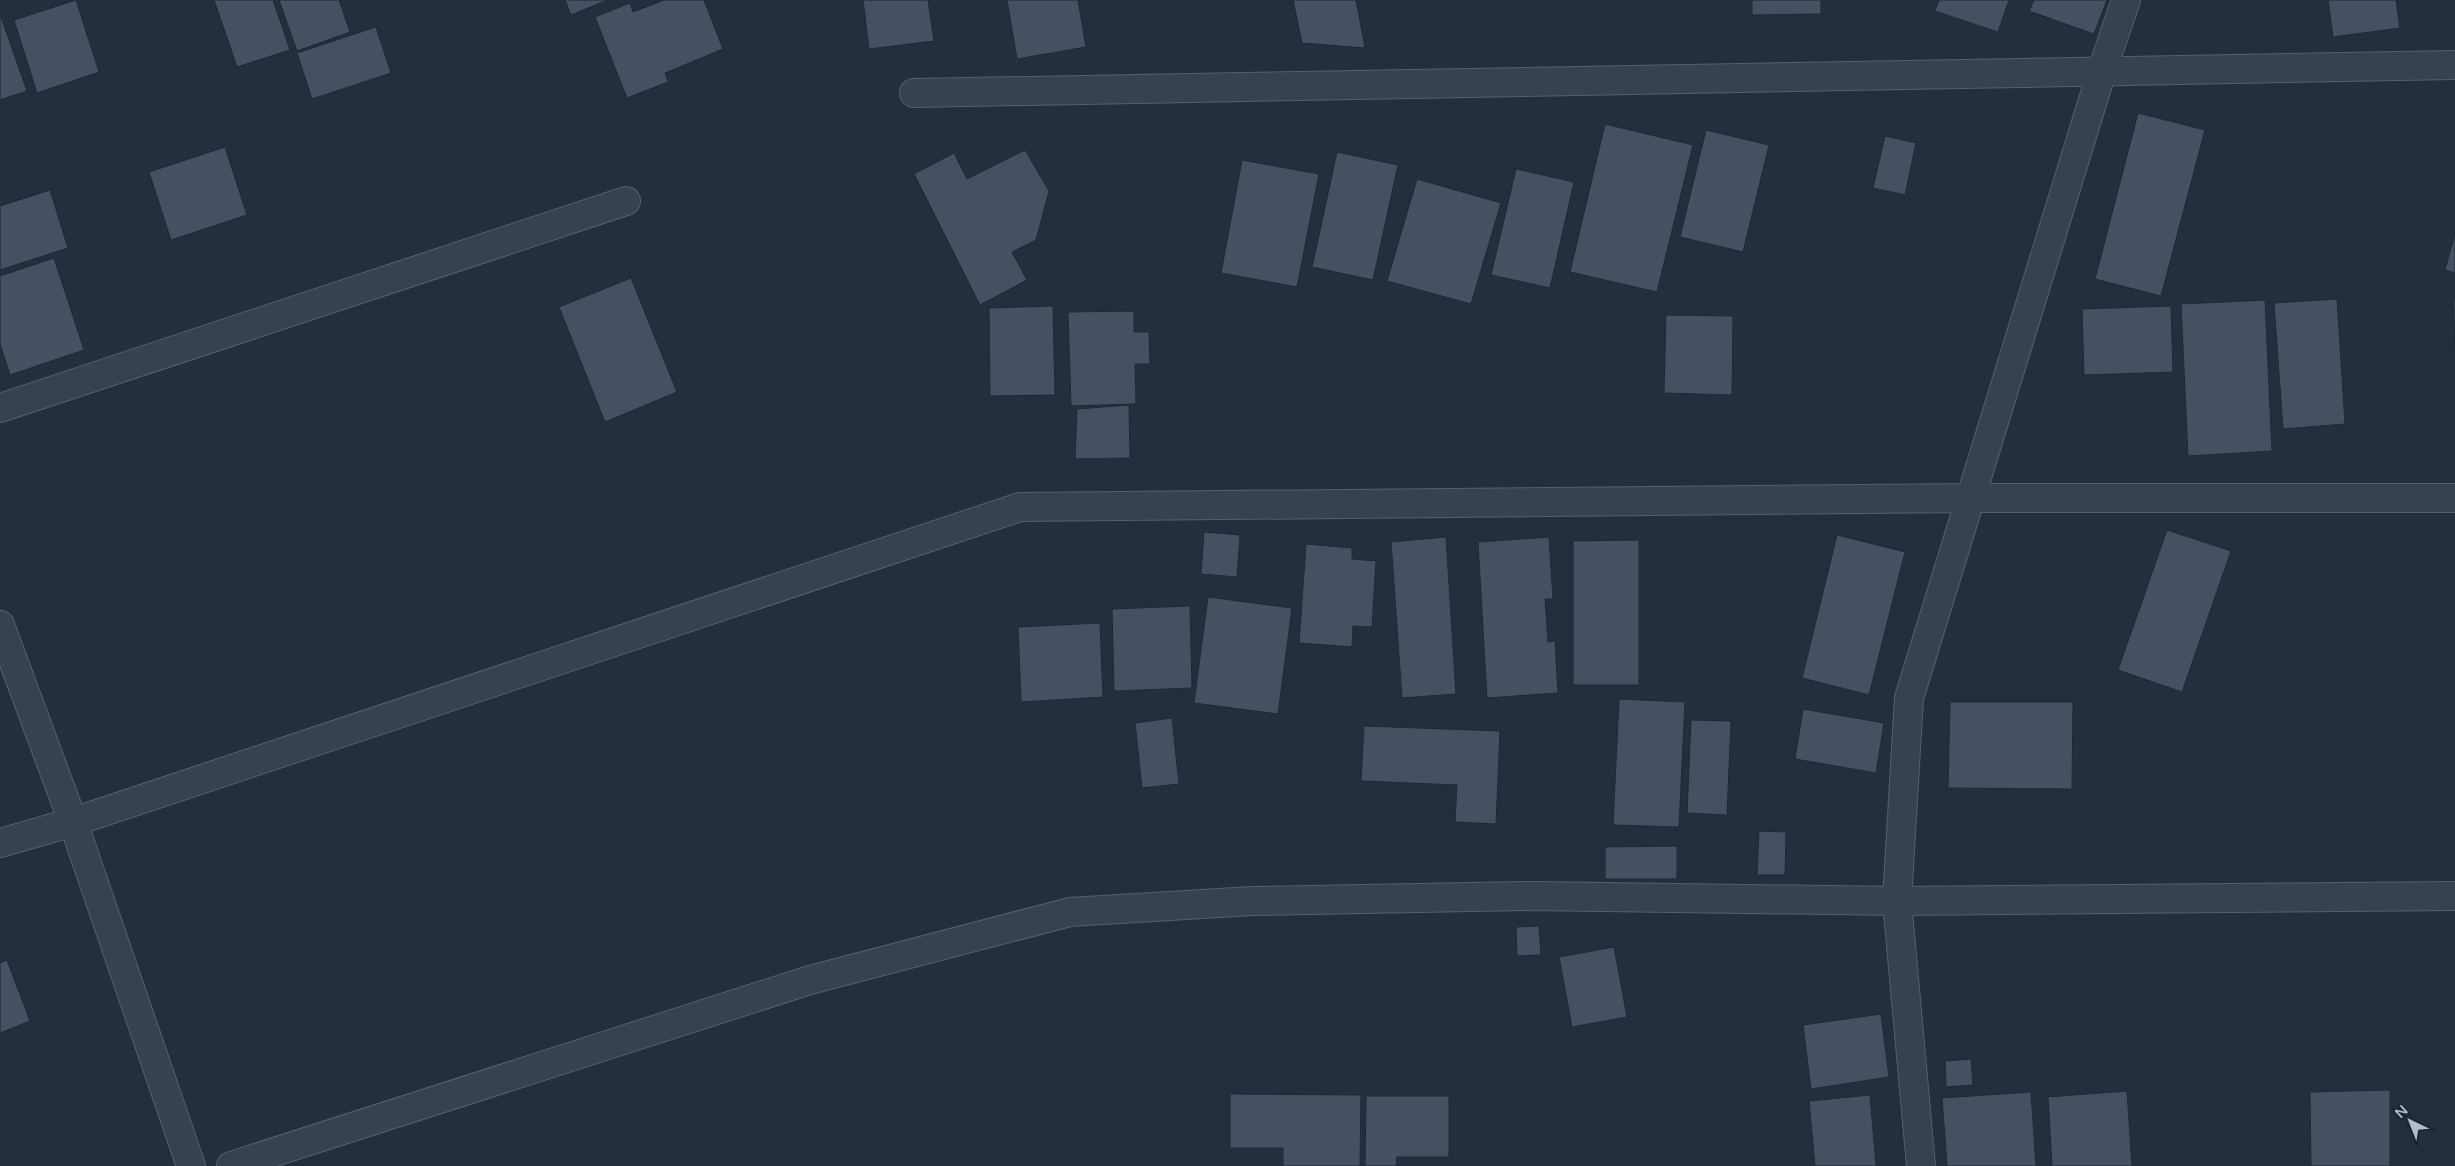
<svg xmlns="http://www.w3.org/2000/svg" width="2455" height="1166" font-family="'Varela Round',sans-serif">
	<rect width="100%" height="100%" fill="#242f3e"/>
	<path fill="#455162" stroke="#1f2835" d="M76 0 99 72 37 93 14 20Z
		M214 0H273L290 50 237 67Z
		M279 0H339L350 32 297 51Z
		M565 0H608L571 15Z
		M664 0H704L723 49 665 73 668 82 627 98 595 17 630 3 633 12Z
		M863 0H928L934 41 869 49Z
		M1007 0H1078L1086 47 1017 59Z
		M1293 0H1356L1365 48 1302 43Z
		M1752 0H1821V14L1752 15Z
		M1939 0H2009L1998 32 1935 11Z
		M2034 0H2107L2094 34 2029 11Z
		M2328 0H2396L2400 28 2333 37Z
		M0 14 27 91 0 100Z
		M376 27 391 73 312 99 297 53Z
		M2138 113 2205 130 2161 296 2095 279Z
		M1605 124 1693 145 1657 292 1570 272Z
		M1706 130 1769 145 1743 252 1680 237Z
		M1885 136 1916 143 1905 195 1873 188Z
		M225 147 247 215 171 240 149 172Z
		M1025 150 1049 191 1036 240 1012 252 1027 280 980 305 914 174 954 153 967 179Z
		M1337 152 1398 165 1373 280 1312 267Z
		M1242 160 1319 174 1297 287 1221 273Z
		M1516 169 1574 182 1550 288 1491 275Z
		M1417 179 1501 203 1471 304 1387 281Z
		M50 190 68 248 0 270V206Z
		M2455 233V273L2445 270Z
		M54 258 84 350 10 375 0 344V276Z
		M631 278 677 392 605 422 559 307Z
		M2337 299 2345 424 2283 429 2274 303Z
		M2265 300 2272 451 2188 456 2181 304Z
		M2453 300H2455V348Z
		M1053 306 1055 395 990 396 989 308Z
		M2171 306 2173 372 2084 375 2082 309Z
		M1134 311V332H1149L1150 364H1135L1136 404 1071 406 1068 312Z
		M1666 315 1733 316 1732 395 1664 393Z
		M1129 405 1130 458 1075 459 1077 409Z
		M2167 530 2231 551 2182 692 2118 670Z
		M1204 532 1240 535 1237 577 1201 574Z
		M1837 535 1905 552 1869 695 1802 678Z
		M1446 537 1456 694 1402 698 1391 542Z
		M1549 537 1553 599H1545L1548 642 1555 641 1558 693 1487 698 1478 542Z
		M1639 540V685H1573V541Z
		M1306 544 1352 548V559L1376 561 1372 627 1353 626 1352 647 1299 643Z
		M1208 597 1292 608 1278 714 1194 703Z
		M1190 606 1192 688 1114 691 1112 609Z
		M1100 623 1103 697 1021 702 1018 627Z
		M1619 699 1685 702 1679 827 1613 825Z
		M1950 702H2073L2072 789 1948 788Z
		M1803 709 1884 723 1876 773 1795 759Z
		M1172 718 1179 784 1142 788 1135 723Z
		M1691 720 1731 721 1727 815 1687 813Z
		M1364 726 1500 731 1496 824 1455 822 1457 785 1361 781Z
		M1759 831 1786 832 1785 875H1757Z
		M1677 846V879H1605V847Z
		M1539 926 1541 955 1517 956 1516 927Z
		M1614 947 1627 1017 1572 1027 1559 957Z
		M7 960 30 1021 0 1033V963Z
		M1881 1014 1889 1077 1811 1089 1803 1025Z
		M1971 1059 1973 1085 1946 1087 1945 1061Z
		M2390 1090V1166H2311L2310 1092Z
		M2127 1091 2132 1166H2052L2048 1097Z
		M2031 1092 2036 1166H1947L1942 1098Z
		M1230 1094 1361 1095 1360 1166H1283V1148H1230Z
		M1870 1095 1876 1166H1815L1809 1101Z
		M1366 1096H1449V1157H1397L1396 1166H1365Z"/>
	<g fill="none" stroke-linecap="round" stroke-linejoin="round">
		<g stroke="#565f6c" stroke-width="30">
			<path id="minor" d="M914 93 2455 65
				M0 408 626 201
				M0 625 73 822 191 1166
				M0 843 73 822 1020 507 1972 498H2455
				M231 1166 810 980 1070 912 1252 901 1532 896 1897 901 2455 896
				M1921 1166 1897 901 1909 698 2102 71 2126 0"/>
		</g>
		<use href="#minor" stroke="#38414e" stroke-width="28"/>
	</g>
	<g transform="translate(2410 1121) rotate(317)" stroke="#1d2633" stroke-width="4" paint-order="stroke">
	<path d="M0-4L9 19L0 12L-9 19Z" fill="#b4bcc9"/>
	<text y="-8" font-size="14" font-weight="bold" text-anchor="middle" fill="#b4bcc9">N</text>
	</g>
</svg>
